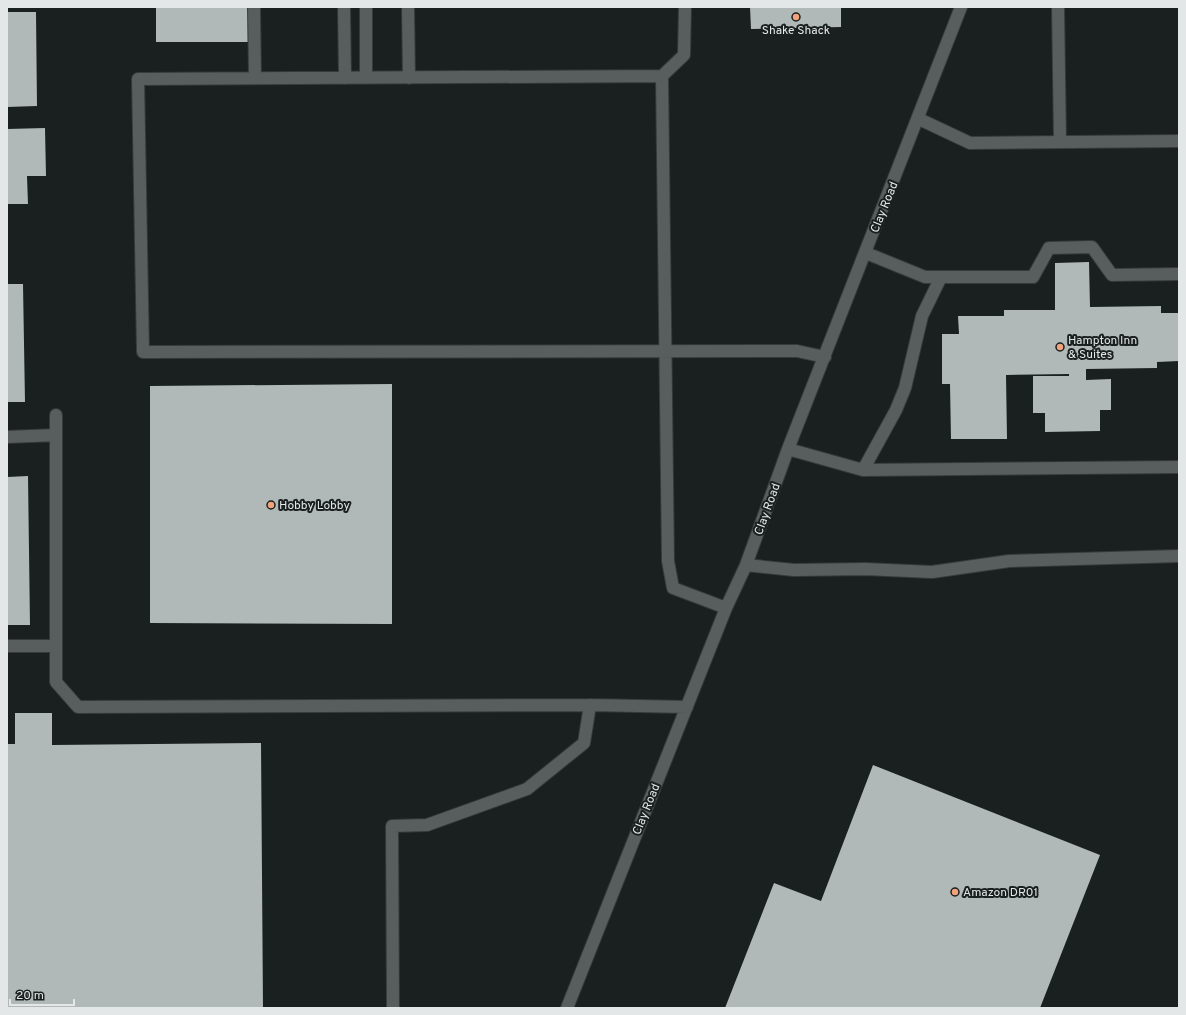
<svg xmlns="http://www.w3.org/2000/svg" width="1186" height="1015" font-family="Overpass,sans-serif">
	<rect width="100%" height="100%" fill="#1a1f1f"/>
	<path fill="#b1b8b8" d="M156 7H249V42H156Z
		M750 7H841V27L751 29Z
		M7 12H36L37 106 7 107Z
		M45 128 46 176H27L28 204H7V129Z
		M1089 262 1090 307 1161 306V313H1179V361L1157 362V368L1086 369V380L1111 379V410H1100V431L1045 432V413H1033V376H1069V374L1006 375 1007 439H951L950 384H942V334H959L958 316H1004V310H1055V263Z
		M7 284H23L25 402H7Z
		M392 384V624L150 623V386Z
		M28 476 30 625H7V477Z
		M15 713H52V745L261 743 263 1008H7V744H15Z
		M873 765 1100 855 1040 1008H725L774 883 821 901Z"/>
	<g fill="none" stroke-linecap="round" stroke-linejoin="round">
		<g stroke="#363a3a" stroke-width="14">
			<path id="minor" d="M254 7 255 78
				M344 7 345 78
				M366 7V78
				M408 7 409 78
				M685 7 684 55 662 76 138 79 143 352 797 351 825 357
				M1058 7 1060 142
				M662 76 668 561 673 588 726 608
				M919 119 970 143 1179 141
				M866 253 925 277H1033L1049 248 1092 247 1112 275 1179 274
				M56 415V682L78 707 590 705 687 707
				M7 437 56 435
				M788 449 863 470 1179 467
				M863 470 896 410 905 388 922 316 941 277
				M746 565 794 570 865 569 932 572 1009 561 1179 556
				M7 646H56
				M393 1008 392 826 427 825 527 789 584 743 590 705
				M567 1008 726 608 746 565 788 449 961 7"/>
		</g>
		<use href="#minor" stroke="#585e5e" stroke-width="12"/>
	</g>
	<g fill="#f0a27a" stroke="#1a1f1f" stroke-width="1.5">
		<circle cx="796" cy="17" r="4"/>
		<circle cx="1060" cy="347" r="4"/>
		<circle cx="271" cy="505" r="4"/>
		<circle cx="955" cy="892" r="4"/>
	</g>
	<g text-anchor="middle" stroke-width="4" stroke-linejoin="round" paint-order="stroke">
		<g font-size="12" fill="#e3e7e7" stroke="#1a1f1f" text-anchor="start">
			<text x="796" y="34" text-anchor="middle">Shake Shack</text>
			<text x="1068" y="344">Hampton Inn<tspan x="1068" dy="14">&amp; Suites</tspan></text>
			<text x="279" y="509">Hobby Lobby</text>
			<text x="963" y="896">Amazon DR01</text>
		</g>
		<g font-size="12" fill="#e3e7e7" stroke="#1a1f1f">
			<text transform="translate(884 207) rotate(-68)" y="4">Clay Road</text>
			<text transform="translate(767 509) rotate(-70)" y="4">Clay Road</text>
			<text transform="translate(646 809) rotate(-68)" y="4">Clay Road</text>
		</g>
	</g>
	<rect width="1186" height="1015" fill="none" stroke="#e3e7e7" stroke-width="16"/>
	<path d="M10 999v6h64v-6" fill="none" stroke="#e3e7e7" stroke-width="2"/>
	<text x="16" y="999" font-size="12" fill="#e3e7e7" stroke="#1a1f1f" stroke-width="3" paint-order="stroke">20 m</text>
</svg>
